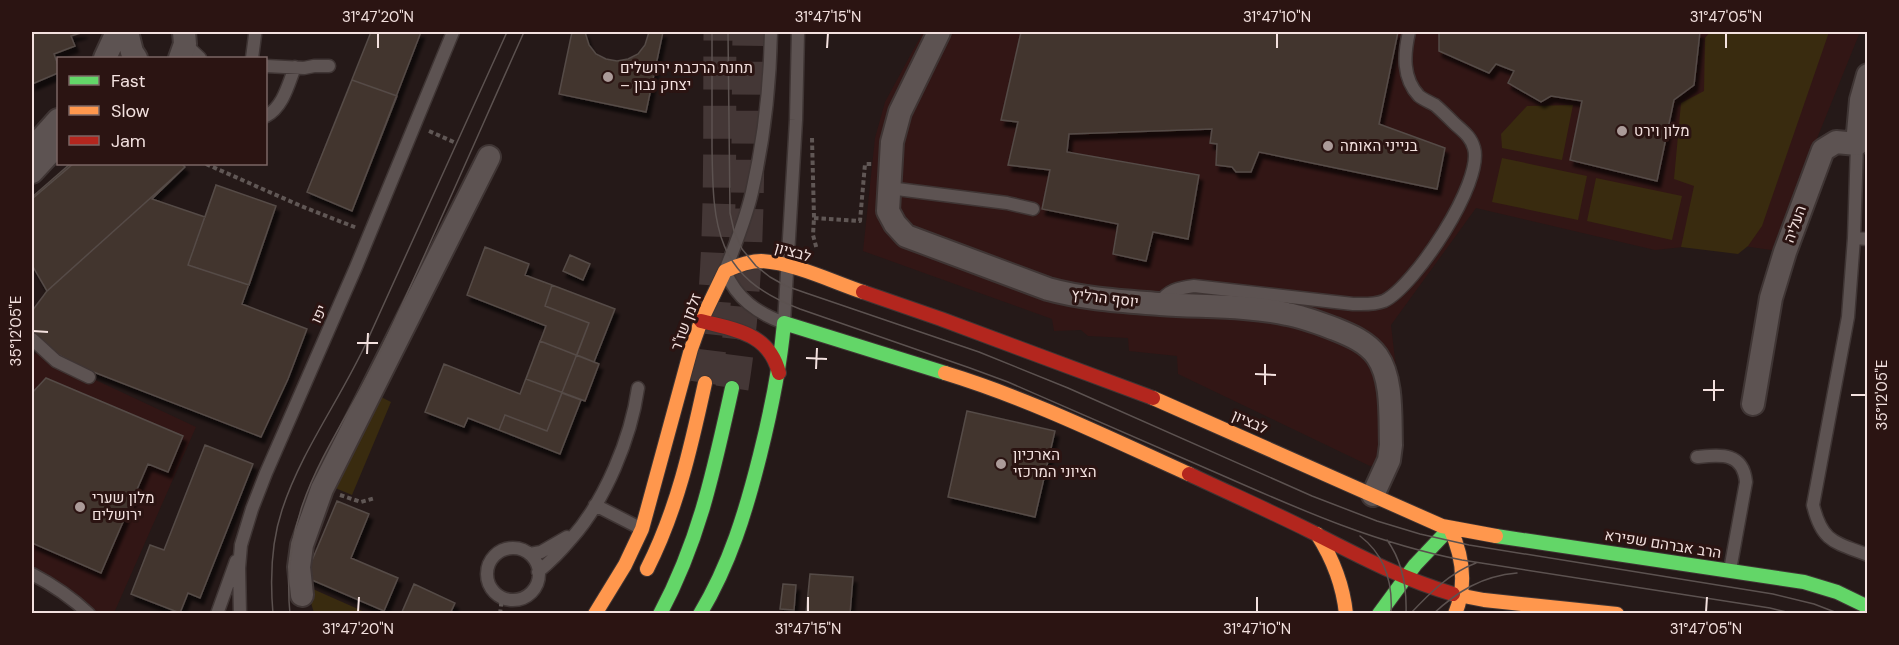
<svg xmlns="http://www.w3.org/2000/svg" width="1899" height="645" font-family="'DM Sans',Heebo,sans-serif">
	<defs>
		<filter id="shadow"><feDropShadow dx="3.5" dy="6" stdDeviation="1.5" flood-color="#0009"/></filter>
	</defs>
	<rect width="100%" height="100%" fill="#251918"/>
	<path fill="#321615" d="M923 32H1860L1818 136 1785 252 1722 243 1655 250 1476 208 1391 325 1400 403 1377 465 1370 466 1178 374 1177 356 1129 351 1128 338 1088 336 1081 330 1054 331 1052 319 863 251 875 138 885 102Z
		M41 348 85 375 196 427 114 613H89L32 574V357Z"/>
	<path fill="#392b0f" d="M1710 32H1829L1762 226 1748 246 1738 254 1681 247 1694 186 1674 179 1681 103 1704 91 1705 38Z
		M1573 105 1562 160 1502 148 1501 134 1527 106Z
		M1502 158 1587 176 1578 220 1492 202Z
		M1596 178 1682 196 1672 240 1587 221Z
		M373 393 391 402 352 495 328 485Z
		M306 586 367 613H314Z"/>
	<path fill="#43352e" stroke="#554b47" stroke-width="1.5" filter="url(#shadow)" d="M32 32H84L71 36 75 46 54 54 58 65V73L32 84Z
		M371 32H421L352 211 307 192Z
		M572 32H585L589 45 596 54 606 59 617 61 628 59 638 54 645 45 649 32H663L646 112 559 94Z
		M1021 32H1398L1379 124 1445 148 1437 189 1259 152 1251 172H1236L1232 167 1216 165 1217 144 1210 143 1212 129 1069 134 1067 152 1199 175 1188 239 1153 232 1146 261 1113 254 1118 224 1042 209 1050 170 1008 165 1018 122 1001 120Z
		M1447 32H1700L1694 85 1674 100 1657 181 1570 160 1582 101 1551 96 1541 102 1508 83 1514 71 1496 64 1489 73 1439 51V33Z
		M352 80 397 96 352 211 307 192Z
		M70 164H182L185 167 47 291 32 265V197Z
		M73 164H182L185 167 152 199 205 217 216 185 276 206 242 304 307 329 288 379 261 437 78 366 47 348 32 333V311L47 291 32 265V199Z
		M216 185 276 206 249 285 188 265Z
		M485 247 529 264 525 275 552 285 545 306 589 323 547 431 505 415 499 430 468 418 464 427 425 412 444 364 520 394 546 326 467 295Z
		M570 255 590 264 583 280 563 271Z
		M552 285 615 309 594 362 577 355 589 323 545 306Z
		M540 341 599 364 585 401 526 379Z
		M46 378 183 436 168 472 148 464 101 573 32 543V393Z
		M562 393 581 400 560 454 499 430 505 415 547 431Z
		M967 411 1055 431 1035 517 948 497Z
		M205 445 253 464 200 598 188 593 180 613 131 594 150 545 164 550Z
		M337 501 369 514 351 558 398 578 384 611 305 577Z
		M810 574 853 577 850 614H806Z
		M414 584 455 603 450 614H406L402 612Z
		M783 584 796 585 794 610 780 609Z"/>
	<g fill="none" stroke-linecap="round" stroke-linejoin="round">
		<path stroke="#443736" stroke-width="33" stroke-dasharray="33 16" stroke-linecap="butt" d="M705 383C723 267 719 149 720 32
			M732 388C751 270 747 150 749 32"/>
		<g stroke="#3f3534" stroke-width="15">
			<path id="lane" d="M771 32C770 85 764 140 752 192 746 219 735 245 725 271 737 299 757 313 784 323L796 120 798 32
				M185 44 200 58
				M252 58 255 35
				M266 66 304 68 314 66H329
				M266 116C283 107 288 85 295 67
				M1857 144 1854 238 1848 317 1813 505C1822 542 1834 542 1868 555
				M889 188 1007 203 1033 209
				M1854 238 1868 239
				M1159 304C1167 290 1179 288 1194 286L1353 304C1363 304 1374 305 1384 301 1414 287 1484 182 1474 148 1471 137 1464 132 1455 124 1449 118 1442 111 1435 105 1430 102 1424 100 1419 96 1402 78 1404 54 1409 32
				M32 339 56 361 89 377
				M1697 457C1719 455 1743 451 1746 482L1730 570
				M595 505 640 528
				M487 574a26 26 0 1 1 52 0a26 26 0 1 1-52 0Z
				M530 554 541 552 567 537
				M538 572C550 562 561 551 571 539 605 501 631 438 638 388
				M32 574C53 585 71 597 89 614
				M217 614 236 561
				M240 614 239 568 241 545 252 509 266 473 356 267 453 32"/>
		</g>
		<g stroke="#3f3534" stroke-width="26">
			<path id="street" d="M127 32 132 52 136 58
				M939 32 900 112 892 142 888 211 895 224 906 236 1048 289C1084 299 1123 301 1160 304 1202 307 1246 305 1287 314 1304 317 1319 323 1335 329 1350 335 1367 342 1377 356 1393 379 1390 417 1391 445L1389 460 1373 495
				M105 58 117 32
				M180 58 185 44 184 32
				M32 149 58 120
				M32 172 58 144
				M1753 404 1771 298 1785 252 1823 150 1836 142 1857 144 1861 100 1868 75
				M302 595 299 567 302 545 322 489 489 157"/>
		</g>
		<g stroke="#3f3534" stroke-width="16">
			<path id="fast" d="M1496 536 1804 582 1837 592 1868 607
				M660 614C700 539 714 469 732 388
				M700 614C730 564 746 511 760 455 771 411 780 368 784 323L945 373
				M1379 614 1415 565 1450 528"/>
		</g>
		<g stroke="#3f3534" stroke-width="16">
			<path id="slow" d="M945 373C1030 399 1109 438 1189 474
				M1153 398 1442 526 1496 536
				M1450 528C1463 556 1467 585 1455 614
				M1317 534C1333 559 1343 584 1346 614
				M647 569C677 510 691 447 705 383
				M1453 594 1484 600 1617 614
				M595 614 625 565 642 529 691 349 701 321 725 271C736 266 748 261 761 261 794 263 831 281 863 292"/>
		</g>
		<g stroke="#3f3534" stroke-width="16">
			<path id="jam" d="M863 292 941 319 1153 398
				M701 321C736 330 769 333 779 373
				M1189 474C1229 493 1270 511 1310 531 1357 555 1402 579 1453 594"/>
		</g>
		<path stroke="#605755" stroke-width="4" stroke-dasharray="4.5 3" stroke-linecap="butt" d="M429 131 456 143
			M812 138 814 218 813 235 817 250
			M206 164 301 206 357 228
			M814 218 860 221 865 164H872
			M340 495 361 502 375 498
			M500 614 502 597"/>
		<use href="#lane" stroke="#5d5352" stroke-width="12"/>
		<use href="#street" stroke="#5d5352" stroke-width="22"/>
		<use href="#fast" stroke="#63d668" stroke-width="14"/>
		<use href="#slow" stroke="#ff974d" stroke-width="14"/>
		<use href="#jam" stroke="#b3261e" stroke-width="14"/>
		<path stroke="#5c5250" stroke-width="1.5" d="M712 32C712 70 712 108 712 147 713 228 715 277 800 309L970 368 1008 382C1080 414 1153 445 1226 477 1303 511 1379 544 1462 560L1770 608 1795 614
			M728 32 730 213 734 231 742 249 756 266 770 277 786 286 806 293 979 352 1068 388 1312 496 1377 521 1420 534 1469 545 1773 594 1814 604 1840 614
			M1360 536C1385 555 1393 583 1391 614
			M1387 540C1403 562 1407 587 1406 614
			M273 614C270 579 271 543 282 510 302 449 342 397 368 339 415 237 460 134 507 32
			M290 614C279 501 337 442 382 348 431 243 477 137 524 32
			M1410 614C1429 594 1449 573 1476 563
			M1433 614C1458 591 1482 576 1517 573"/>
	</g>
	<path fill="none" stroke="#f3e1df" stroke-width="2" d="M378 48V33M827 48 828 33M1277 48V33M1726 48V33M33 331 48 332M357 343H378M367 354 368 333M806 358 827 359M816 369 817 348M1255 374 1276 375M1265 385V364M1703 390H1724M1851 395H1866M1714 401V380M358 612 359 597M808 612V597M1257 612V597M1706 612 1707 597"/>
	<g fill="#ab9b99" stroke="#2b1412" stroke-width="2">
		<circle cx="608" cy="77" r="6"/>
		<circle cx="1622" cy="131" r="6"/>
		<circle cx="1328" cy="146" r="6"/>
		<circle cx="1001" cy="464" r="6"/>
		<circle cx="80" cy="507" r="6"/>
	</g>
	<g text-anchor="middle" stroke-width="6" stroke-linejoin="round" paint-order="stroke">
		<g font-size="15" fill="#f3e1df" stroke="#2b1412" text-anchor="start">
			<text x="620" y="73">תחנת הרכבת ירושלים<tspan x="620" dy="17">– יצחק נבון</tspan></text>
			<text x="1634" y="136">מלון וירט</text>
			<text x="1340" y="151">בנייני האומה</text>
			<text x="1013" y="460">הארכיון<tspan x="1013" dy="17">הציוני המרכזי</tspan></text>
			<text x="92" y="503">מלון שערי<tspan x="92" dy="17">ירושלים</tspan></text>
		</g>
		<g font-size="15" fill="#f3e1df" stroke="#2b1412">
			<text transform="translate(1795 224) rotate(-70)" y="5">העליה</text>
			<text transform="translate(793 252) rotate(16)" y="5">לבציון</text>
			<text transform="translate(1105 298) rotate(7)" y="5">יוסף הרליץ</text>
			<text transform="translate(319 314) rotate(-66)" y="5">יפו</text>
			<text transform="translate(686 322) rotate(-69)" y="5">זלמן שז"ר</text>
			<text transform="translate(1250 422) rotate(24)" y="5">לבציון</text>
			<text transform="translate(1663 544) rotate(9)" y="5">הרב אברהם שפירא</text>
		</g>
	</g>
	<rect width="1899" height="645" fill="none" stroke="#2b1412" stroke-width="66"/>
	<rect x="57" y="57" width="210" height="108" fill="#2b1412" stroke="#7b6664" stroke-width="1.5"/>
	<rect x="69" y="76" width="30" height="9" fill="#63d668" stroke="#7b6664" stroke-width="1.5"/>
	<text x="111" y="87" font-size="18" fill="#f3e1df">Fast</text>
	<rect x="69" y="106" width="30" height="9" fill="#ff974d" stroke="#7b6664" stroke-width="1.5"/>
	<text x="111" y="117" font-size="18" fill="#f3e1df">Slow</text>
	<rect x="69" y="136" width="30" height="9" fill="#b3261e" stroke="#7b6664" stroke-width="1.5"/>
	<text x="111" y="147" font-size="18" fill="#f3e1df">Jam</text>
	<rect x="33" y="33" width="1833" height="579" fill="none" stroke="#f3e1df" stroke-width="2"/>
	<g font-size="15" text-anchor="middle" fill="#f3e1df">
		<text x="378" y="22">31°47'20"N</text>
		<text x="828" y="22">31°47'15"N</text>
		<text x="1277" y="22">31°47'10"N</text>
		<text x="1726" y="22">31°47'05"N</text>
		<text transform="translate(16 331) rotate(-90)" y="5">35°12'05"E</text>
		<text transform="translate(1882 395) rotate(-90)" y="5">35°12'05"E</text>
		<text x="358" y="634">31°47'20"N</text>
		<text x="808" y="634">31°47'15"N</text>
		<text x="1257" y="634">31°47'10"N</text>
		<text x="1706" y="634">31°47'05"N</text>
	</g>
</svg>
